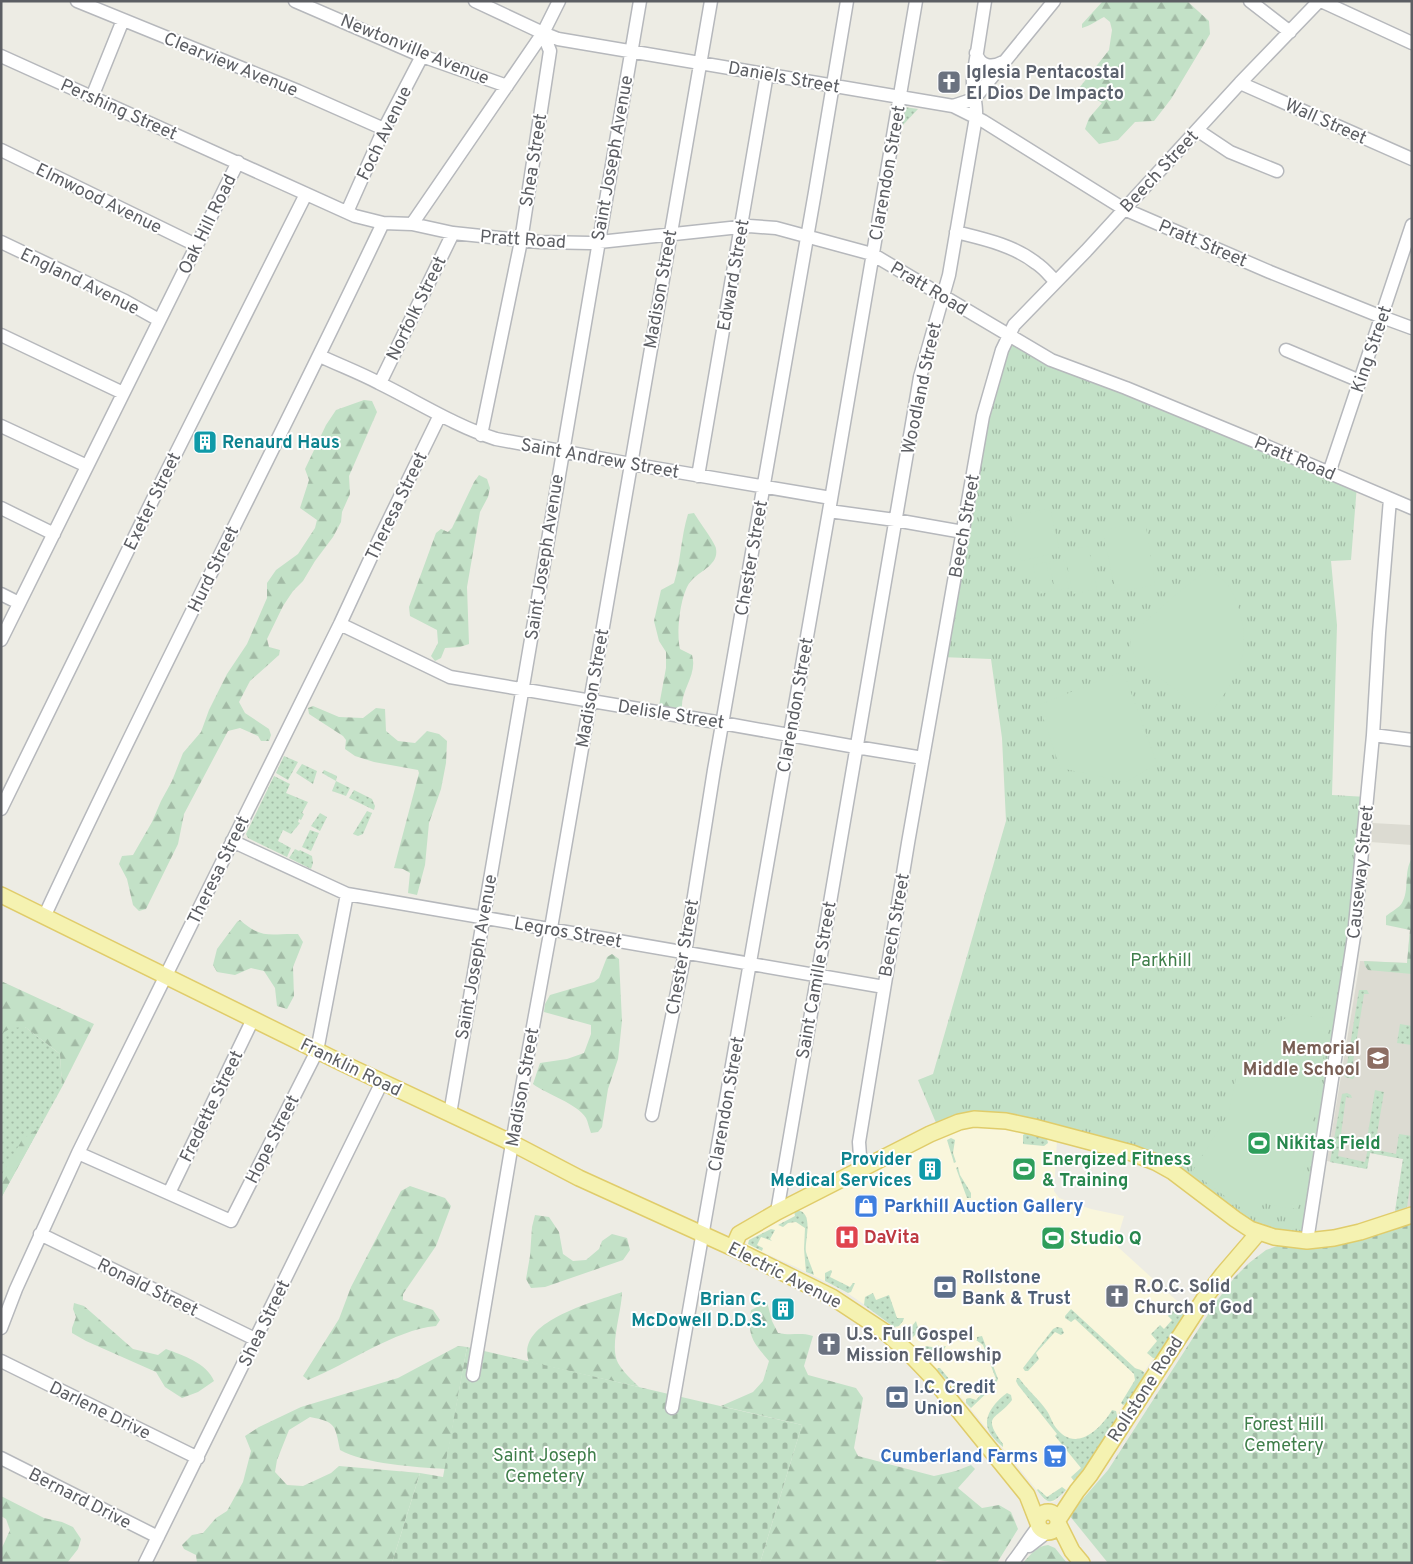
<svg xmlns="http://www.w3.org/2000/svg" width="1413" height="1564" font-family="Overpass,sans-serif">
	<defs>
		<pattern id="grass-dots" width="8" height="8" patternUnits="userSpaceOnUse" patternTransform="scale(1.25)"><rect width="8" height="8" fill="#c3e1c7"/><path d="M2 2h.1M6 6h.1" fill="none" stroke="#a2baa5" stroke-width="1.8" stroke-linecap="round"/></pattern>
		<pattern id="forest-firs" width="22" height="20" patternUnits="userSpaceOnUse" patternTransform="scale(1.25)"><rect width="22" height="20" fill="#c3e1c7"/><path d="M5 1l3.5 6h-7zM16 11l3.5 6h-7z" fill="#a2baa5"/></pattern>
		<pattern id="cemetery-stones" width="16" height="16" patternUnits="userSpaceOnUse" patternTransform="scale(1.25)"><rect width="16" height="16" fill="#c3e1c7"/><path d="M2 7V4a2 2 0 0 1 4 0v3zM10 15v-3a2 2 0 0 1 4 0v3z" fill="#a2baa5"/></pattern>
		<pattern id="park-tufts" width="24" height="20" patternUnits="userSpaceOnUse" patternTransform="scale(1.25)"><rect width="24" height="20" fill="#c3e1c7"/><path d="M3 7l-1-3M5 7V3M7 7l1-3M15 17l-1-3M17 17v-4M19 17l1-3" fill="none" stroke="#a2baa5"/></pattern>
	</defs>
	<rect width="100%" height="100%" fill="#edece4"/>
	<path fill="#f9f6dc" d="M973 1127H988L1026 1133 1057 1141 1054 1191 1059 1198 1091 1209 1124 1216 1117 1240 1118 1247 1188 1311 1155 1359H1153L1144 1372 1145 1376 1127 1404 1123 1405 1088 1467 1086 1466 1078 1477 1056 1500 1053 1502 1044 1499 970 1408 929 1360 891 1323 846 1292 796 1267 746 1245V1241L768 1225 786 1216 931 1142 959 1130Z"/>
	<path fill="#dcdbd2" d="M1412 795V845L1370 842 1372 823 1410 825Z
		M1412 905V1207L1395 1213 1403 1159 1370 1153 1367 1169 1327 1161 1360 961 1407 963Z"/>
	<path fill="url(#grass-dots)" d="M904 107 918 109 902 126 901 124Z
		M284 756 298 762 288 780 276 773Z
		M302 764 317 771 313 784 296 773Z
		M324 770 337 776 336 781 350 788 346 796 332 791 336 781 322 773Z
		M274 776 290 784 286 793 308 802 302 813 304 814 301 820 299 819 298 822 300 823 291 834 283 830 278 841 291 848 287 857 248 838 246 834Z
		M354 790 372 799 375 806 374 810 349 798Z
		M367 811 372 813 363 834 358 836 353 834Z
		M320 813 327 817 320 831 311 826Z
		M310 830 319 833 311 851 302 847Z
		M295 849 299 851 300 850 312 856 313 863 311 869 289 858Z
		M1359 990H1367L1369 994H1364L1351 1075 1355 1076 1353 1079 1345 1077Z
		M1 1017 16 1020 60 1054 62 1087 1 1198Z
		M1400 1024 1412 1026V1045L1397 1043Z
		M1375 1090 1384 1092 1376 1140 1367 1139Z
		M1347 1093 1351 1095 1352 1098 1346 1097 1338 1156 1365 1162 1368 1148 1396 1154 1399 1134 1412 1136V1174L1407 1207 1395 1211 1403 1159 1370 1153 1367 1169 1330 1162 1342 1094Z
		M1026 1133 1047 1139 1048 1143 1044 1146 1023 1144V1135Z
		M951 1138 955 1140 953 1153 956 1162 954 1163 947 1140Z
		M958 1167 960 1175 971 1193V1198H967L956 1168Z
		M797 1210C815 1212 804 1242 806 1252 808 1260 812 1267 814 1275L806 1272 804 1249 805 1228 796 1222 788 1223 783 1227 778 1225 795 1216 794 1211Z
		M771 1229 775 1230 770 1239 772 1241 761 1237 757 1245 763 1248 762 1251 748 1244 749 1240Z
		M831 1270 832 1271 830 1277 850 1287 853 1283H855L851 1292 848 1293 825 1281V1273Z
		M873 1293 876 1300 889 1295 897 1318H904L903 1321 899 1326 894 1327 864 1305 865 1297Z
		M1179 1303 1188 1311 1157 1359 1153 1358 1147 1353 1157 1341 1151 1334 1160 1325 1164 1329 1172 1320 1168 1316Z
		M1071 1309 1135 1368C1140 1370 1146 1370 1145 1378L1127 1404 1123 1405 1121 1403 1135 1380 1134 1374 1075 1319 1071 1322 1065 1318V1316Z
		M916 1321 919 1331 909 1341 905 1337V1335Z
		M1057 1327 1062 1328 1064 1333 1061 1335 1055 1332 1036 1353 1039 1359 1028 1371H1025L1023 1368 1053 1329Z
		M982 1336 998 1379 995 1385 971 1408 966 1403V1399L970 1398 976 1400 996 1379 983 1345 976 1340H977V1337Z
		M938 1345 939 1347 946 1346 941 1354 935 1349 930 1353 934 1359 930 1362 924 1356V1348L926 1346 937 1348Z
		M938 1368H940L959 1391V1393L937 1370Z
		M1017 1378H1019C1027 1390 1039 1399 1047 1411 1050 1415 1051 1420 1054 1425 1073 1454 1099 1432 1112 1410L1116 1411 1118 1419 1088 1467 1086 1466 1074 1481 1071 1477 1081 1468 1055 1436 1057 1434 1018 1385 1016 1381Z
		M1007 1393 1011 1395 1012 1400C996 1421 981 1414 1003 1444V1447C998 1443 990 1435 988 1429 983 1415 997 1400 1007 1393Z
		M1062 1487 1066 1490C1053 1503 1049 1507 1037 1490L1038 1489 1047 1497Z"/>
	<path fill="url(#forest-firs)" d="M1103 1H1187L1209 21 1210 34 1171 99 1154 121 1135 122 1118 140 1099 144 1085 129 1089 118 1102 103 1088 94 1080 87 1109 50 1112 30 1110 22 1104 17C1096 21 1090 26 1082 28V24Z
		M364 400 372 401 377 412 349 476 350 494 342 512 341 522 333 537 315 561 303 581 293 591 283 606 267 639 269 647 280 650 279 655 250 681 239 702 245 713 269 729 271 735 269 741H261L258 736 240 728 228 731 184 814 178 844 146 909 139 911 133 905 127 879 119 864 122 856 133 855 152 822 161 801 172 781 183 753 201 732 209 710 227 674 247 644 267 598V583L276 570 298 554 315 528 317 520 300 508 309 480 305 469 326 425 336 410Z
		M479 475 487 479 490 488 488 497 480 512 467 587 469 644 460 647 445 648 441 658 435 661 431 656 438 643 437 630 410 616 409 607 436 533 441 529 448 532 452 528 474 482Z
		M694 513C698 520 716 544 716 549 719 565 699 571 691 581 680 593 676 634 680 649L692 655C698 675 680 690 682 710L675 711 659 706 666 668V652L659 641 654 621 661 590 674 583C681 561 681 536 688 514Z
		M313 706 339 717 363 718 376 708 385 709 386 731 398 741 415 743 427 731 439 734 447 741 446 763 441 789 429 823 425 865 417 895 408 893 410 873 403 869 394 868 419 773 418 770 374 762 355 756 345 749 346 740 343 736 309 714 308 708Z
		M1412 858V974L1368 970 1365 966 1364 961 1407 963 1410 930 1386 925V916C1391 912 1400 907 1402 903 1410 889 1403 873 1412 858Z
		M240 920C262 940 271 933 298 934L303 942 293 967 294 996 287 1009 277 1006 275 988 264 971 251 968 235 975 217 972 213 965 217 949 237 922Z
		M612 954 619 959 622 1021 618 1059 608 1089 602 1127 598 1132 591 1133C589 1128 588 1122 586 1118 578 1104 546 1094 533 1084L540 1063 567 1059 584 1053 591 1034V1025L544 1012 545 1004 550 995 594 982 599 978 607 957Z
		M1 981 94 1024 62 1087 60 1054 25 1027 11 1028 1 1034Z
		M40 1127 1 1198V1176L22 1140Z
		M410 1186 445 1198 451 1206 436 1246 403 1294V1300L433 1310 440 1320 436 1326C394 1330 348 1364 308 1380L303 1376 339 1319 351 1287 401 1191Z
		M535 1215 549 1217 559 1232 563 1254 573 1261 586 1260 599 1249 602 1241 612 1234 627 1238 630 1250 623 1260 545 1287 531 1288 526 1279 530 1256 532 1227Z
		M622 1292C622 1311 609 1347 618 1363 623 1372 632 1380 639 1387L529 1362C514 1321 595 1302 622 1292Z
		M767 1302 772 1321 778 1333C792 1336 800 1332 813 1336L804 1366 808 1375 856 1388 863 1398 854 1448 858 1456 934 1476 956 1471 971 1465 975 1469 958 1488 982 1508 999 1505 1011 1512 1018 1529 997 1563H959L937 1560 934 1563H760L802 1425 721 1406 753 1392 763 1381 769 1361C753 1342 747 1337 751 1310Z
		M74 1303 84 1306 133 1349 158 1355 166 1349C182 1355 207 1363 214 1381L198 1392 182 1398 165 1387 156 1372 86 1341 72 1333V1328L76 1317 73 1309Z
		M458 1346 467 1347 445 1469C415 1467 365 1464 340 1450 335 1425 336 1422 310 1417L289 1430 277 1460 275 1472 287 1485 303 1486 331 1473 339 1466 420 1473 392 1563H197L196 1555 184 1549 182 1545 192 1535 203 1533 216 1518 227 1511 243 1482 251 1451 245 1436 259 1427 301 1407 398 1378Z
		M1 1496 44 1518 62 1522 73 1527 81 1539 78 1549 67 1563H1V1550L10 1530 6 1519 1 1516Z
		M1048 1545 1055 1548 1067 1563H1023C1030 1555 1037 1546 1048 1545Z"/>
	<path fill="url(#cemetery-stones)" d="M1412 1224V1563H1108L1069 1515 1108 1470 1216 1302 1234 1278 1249 1263 1266 1250 1283 1244H1340Z
		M467 1347 802 1425 760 1563H392L420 1473 443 1477Z"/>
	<path fill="url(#park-tufts)" d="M1017 340 1357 485 1351 560 1331 561 1337 625 1332 795 1367 797 1307 1241 1274 1237 1172 1172 1006 1121 939 1130 918 1080 933 1074 1006 821 1002 738 991 659 941 657 1002 351Z"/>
	<path fill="#c3e1c7" d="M1050 508 1060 552 1021 561 1011 516Z
		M1145 520 1155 585 1116 592 1103 534 1109 529Z
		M1088 546 1097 589 1073 594 1064 551Z
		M1063 559 1069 588 1055 590 1049 562Z
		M1046 562 1052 591 1039 594 1033 565Z
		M1208 569C1214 573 1222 578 1227 584 1240 601 1248 636 1242 657 1237 678 1222 697 1210 715L1139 663 1130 646 1131 637 1134 632 1173 597Z
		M1118 673 1125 676 1157 764 1126 782 1060 768 1039 705Z
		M1294 1014 1323 1018 1329 1027 1297 1209 1280 1207 1264 1201 1258 1217 1248 1213 1192 1172 1228 1115 1242 1052 1263 1044 1275 1024Z"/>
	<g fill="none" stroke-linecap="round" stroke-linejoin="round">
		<g stroke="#b6b8bc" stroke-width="15">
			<path id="minor" d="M77 1 298 91 384 129
				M295 1 422 56 507 86
				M475 1 543 33 558 39 953 106 968 101 979 93 1054 1
				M1250 1 1290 32
				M1321 1 1412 43
				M976 53C980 67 992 68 1003 62
				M1 56 355 216 383 223 412 224 453 233 539 242 590 243 749 226 776 228 872 254 1051 360 1126 388 1264 445 1412 508
				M1240 83 1412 159
				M92 97 123 20
				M953 106 983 121 1124 209 1270 272 1382 317 1412 328
				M1197 130 1230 152 1277 171
				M1 150 196 245
				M347 212 384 129 422 56
				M412 224 543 33 559 1
				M956 232C984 239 1013 245 1036 263 1044 268 1050 276 1056 282
				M1 242 125 301 159 320
				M1 335 123 393
				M1286 350 1360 381
				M320 356C339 365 360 373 379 383 418 402 455 426 496 439L631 464 831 498
				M380 383 453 233
				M1 426 87 466
				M481 435 521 241 550 51 543 33
				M1329 473 1412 225
				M698 476 767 74
				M1 508 54 534
				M829 511 895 520 963 532
				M1 594 19 603
				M340 624 450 677 722 723 856 747 923 758
				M1 640 238 162
				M1373 735 1412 740
				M1 809 157 491 306 194
				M232 841 347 894 884 987
				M45 915C153 682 273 455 383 223
				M450 1114 640 1
				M652 1115 685 953 714 770 815 192 847 1
				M78 1153 231 1221 317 1051 347 894
				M861 1170 859 1142 908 843 983 416 1002 350 1014 325 1086 251 1240 83 1319 1
				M169 1193 253 1019
				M777 1212 920 377 949 275 976 117C977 103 972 92 973 78L985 1
				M40 1234 255 1339
				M1307 1241 1354 936 1373 735 1379 633 1390 499
				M1 1328 16 1289 78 1153 340 624 379 540 440 415
				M1 1361 198 1458
				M473 1375 517 1114 551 928 711 1
				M672 1408 829 511 916 1
				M1 1458 158 1537
				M1029 1546 1047 1532
				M145 1563 382 1082
				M1012 1563C1022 1551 1029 1538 1039 1526"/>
		</g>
		<g stroke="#e0cc6a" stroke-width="18">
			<path id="major" d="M1 895 342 1063 512 1143 579 1178 733 1248 832 1297 885 1332 908 1352 930 1375 1027 1495 1038 1523
				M733 1248 739 1234 777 1212 930 1134 959 1122 974 1119 1006 1121 1034 1127 1132 1153 1155 1162 1173 1172 1235 1219 1250 1229 1274 1237 1307 1241 1334 1238 1360 1232 1412 1215
				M1038 1522a10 10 0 1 1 20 0a10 10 0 1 1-20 0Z
				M1058 1520 1077 1491 1090 1475 1204 1299 1223 1274 1259 1232
				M1058 1523 1072 1551 1082 1563"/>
		</g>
		<use href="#minor" stroke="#fff" stroke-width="12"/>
		<use href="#major" stroke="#f5f2b1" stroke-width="15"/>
	</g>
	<defs>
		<g id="church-square" transform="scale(1.25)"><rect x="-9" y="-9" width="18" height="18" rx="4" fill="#6b7280" stroke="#fff"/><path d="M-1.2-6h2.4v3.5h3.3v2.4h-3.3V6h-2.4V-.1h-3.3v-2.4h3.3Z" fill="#fff"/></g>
		<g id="building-square" transform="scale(1.25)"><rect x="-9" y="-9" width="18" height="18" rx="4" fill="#0f9aa8" stroke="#fff"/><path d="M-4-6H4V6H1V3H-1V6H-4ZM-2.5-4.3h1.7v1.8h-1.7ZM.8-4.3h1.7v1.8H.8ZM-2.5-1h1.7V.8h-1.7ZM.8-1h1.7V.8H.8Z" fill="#fff"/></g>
		<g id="school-square" transform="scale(1.25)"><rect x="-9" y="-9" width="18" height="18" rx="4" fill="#8d6e63" stroke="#fff"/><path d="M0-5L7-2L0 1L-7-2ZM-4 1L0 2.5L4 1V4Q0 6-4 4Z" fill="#fff"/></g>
		<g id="stadium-square" transform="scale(1.25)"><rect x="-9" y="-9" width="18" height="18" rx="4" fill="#2e9e5b" stroke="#fff"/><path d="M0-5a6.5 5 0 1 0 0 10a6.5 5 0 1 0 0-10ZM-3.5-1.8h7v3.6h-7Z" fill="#fff"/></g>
		<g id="shop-square" transform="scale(1.25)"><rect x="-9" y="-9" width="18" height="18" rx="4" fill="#3f7fe0" stroke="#fff"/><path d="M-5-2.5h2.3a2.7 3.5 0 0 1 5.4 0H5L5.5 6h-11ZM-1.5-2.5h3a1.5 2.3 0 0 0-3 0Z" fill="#fff"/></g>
		<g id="hospital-square" transform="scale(1.25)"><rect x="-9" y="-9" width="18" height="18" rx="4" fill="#e0444e" stroke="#fff"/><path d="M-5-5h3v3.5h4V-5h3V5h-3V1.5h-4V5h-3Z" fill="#fff"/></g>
		<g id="bank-square" transform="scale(1.25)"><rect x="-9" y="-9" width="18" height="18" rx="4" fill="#5c6f8a" stroke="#fff"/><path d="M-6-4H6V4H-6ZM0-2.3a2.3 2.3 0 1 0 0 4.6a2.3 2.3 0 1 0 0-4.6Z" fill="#fff"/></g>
		<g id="supermarket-square" transform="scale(1.25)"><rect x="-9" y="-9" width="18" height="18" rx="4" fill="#3f7fe0" stroke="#fff"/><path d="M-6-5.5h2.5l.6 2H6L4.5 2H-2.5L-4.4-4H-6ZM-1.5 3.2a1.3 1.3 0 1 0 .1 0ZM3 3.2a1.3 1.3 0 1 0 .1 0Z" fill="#fff"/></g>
	</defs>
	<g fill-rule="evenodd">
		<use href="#church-square" x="949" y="82"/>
		<use href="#building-square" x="205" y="442"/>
		<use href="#school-square" x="1378" y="1058"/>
		<use href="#stadium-square" x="1259" y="1143"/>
		<use href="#building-square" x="930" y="1169"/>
		<use href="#stadium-square" x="1024" y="1169"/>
		<use href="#shop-square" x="866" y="1206"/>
		<use href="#hospital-square" x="847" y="1237"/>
		<use href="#stadium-square" x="1053" y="1238"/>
		<use href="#bank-square" x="945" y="1287"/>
		<use href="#church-square" x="1117" y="1296"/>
		<use href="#building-square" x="783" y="1309"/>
		<use href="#church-square" x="829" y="1344"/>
		<use href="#bank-square" x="897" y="1397"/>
		<use href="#supermarket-square" x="1055" y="1456"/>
	</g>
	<g text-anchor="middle" stroke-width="4" stroke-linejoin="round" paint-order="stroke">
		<g font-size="18" fill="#5c5e63" stroke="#fff">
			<text transform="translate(415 49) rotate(22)" y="6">Newtonville Avenue</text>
			<text transform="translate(231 64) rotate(22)" y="6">Clearview Avenue</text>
			<text transform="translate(784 77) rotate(10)" y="6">Daniels Street</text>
			<text transform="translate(119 109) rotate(24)" y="6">Pershing Street</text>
			<text transform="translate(1326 121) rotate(24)" y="6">Wall Street</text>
			<text transform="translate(384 133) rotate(-64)" y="6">Foch Avenue</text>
			<text transform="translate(612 158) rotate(-80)" y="6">Saint Joseph Avenue</text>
			<text transform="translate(533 160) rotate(-81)" y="6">Shea Street</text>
			<text transform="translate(1159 171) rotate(-47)" y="6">Beech Street</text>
			<text transform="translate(887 173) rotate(-80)" y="6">Clarendon Street</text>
			<text transform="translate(99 198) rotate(26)" y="6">Elmwood Avenue</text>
			<text transform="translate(207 224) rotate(-64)" y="6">Oak Hill Road</text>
			<text transform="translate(523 239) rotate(4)" y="6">Pratt Road</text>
			<text transform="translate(1203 243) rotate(23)" y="6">Pratt Street</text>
			<text transform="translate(733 275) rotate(-80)" y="6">Edward Street</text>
			<text transform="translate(80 281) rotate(26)" y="6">England Avenue</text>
			<text transform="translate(929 288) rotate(31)" y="6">Pratt Road</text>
			<text transform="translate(660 289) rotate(-80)" y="6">Madison Street</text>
			<text transform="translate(416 308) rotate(-64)" y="6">Norfolk Street</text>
			<text transform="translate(1371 349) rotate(-71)" y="6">King Street</text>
			<text transform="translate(921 388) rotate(-78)" y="6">Woodland Street</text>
			<text transform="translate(600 458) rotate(10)" y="6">Saint Andrew Street</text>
			<text transform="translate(1295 458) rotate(23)" y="6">Pratt Road</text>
			<text transform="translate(152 501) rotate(-64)" y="6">Exeter Street</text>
			<text transform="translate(396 506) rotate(-64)" y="6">Theresa Street</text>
			<text transform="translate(964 526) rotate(-80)" y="6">Beech Street</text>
			<text transform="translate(544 557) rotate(-81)" y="6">Saint Joseph Avenue</text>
			<text transform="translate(751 558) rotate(-80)" y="6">Chester Street</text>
			<text transform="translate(213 569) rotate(-64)" y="6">Hurd Street</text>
			<text transform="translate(592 688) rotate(-80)" y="6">Madison Street</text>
			<text transform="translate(795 705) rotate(-80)" y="6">Clarendon Street</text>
			<text transform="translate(671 714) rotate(9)" y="6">Delisle Street</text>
			<text transform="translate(218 870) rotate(-64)" y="6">Theresa Street</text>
			<text transform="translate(1360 872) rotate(-84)" y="6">Causeway Street</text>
			<text transform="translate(894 925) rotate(-80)" y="6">Beech Street</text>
			<text transform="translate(568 932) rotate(10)" y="6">Legros Street</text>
			<text transform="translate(476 957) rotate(-80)" y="6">Saint Joseph Avenue</text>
			<text transform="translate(682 957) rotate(-80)" y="6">Chester Street</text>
			<text transform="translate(816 980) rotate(-80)" y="6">Saint Camille Street</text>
			<text transform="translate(351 1067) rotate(26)" y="6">Franklin Road</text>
			<text transform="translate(522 1087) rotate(-80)" y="6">Madison Street</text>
			<text transform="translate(726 1104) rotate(-80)" y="6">Clarendon Street</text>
			<text transform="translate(211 1106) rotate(-64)" y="6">Fredette Street</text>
			<text transform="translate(272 1139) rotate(-63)" y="6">Hope Street</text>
			<text transform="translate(785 1275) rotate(27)" y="6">Electric Avenue</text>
			<text transform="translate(148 1287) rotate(26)" y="6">Ronald Street</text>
			<text transform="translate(264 1323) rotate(-64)" y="6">Shea Street</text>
			<text transform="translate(1145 1389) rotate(-57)" y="6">Rollstone Road</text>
			<text transform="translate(100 1410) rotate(26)" y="6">Darlene Drive</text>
			<text transform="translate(80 1498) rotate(27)" y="6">Bernard Drive</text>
		</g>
		<g font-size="18" font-weight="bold" fill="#5b616d" stroke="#fff" text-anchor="start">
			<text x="966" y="78">Iglesia Pentacostal<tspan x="966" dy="21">El Dios De Impacto</tspan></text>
			<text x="1134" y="1292">R.O.C. Solid<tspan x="1134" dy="21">Church of God</tspan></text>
			<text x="846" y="1340">U.S. Full Gospel<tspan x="846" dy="21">Mission Fellowship</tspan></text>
		</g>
		<g font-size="18" font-weight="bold" fill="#0d838f" stroke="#fff" text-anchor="end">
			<text x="222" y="448" text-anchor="start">Renaurd Haus</text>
			<text x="912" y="1165">Provider<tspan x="912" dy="21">Medical Services</tspan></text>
			<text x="766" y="1305">Brian C.<tspan x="766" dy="21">McDowell D.D.S.</tspan></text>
		</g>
		<g font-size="18" fill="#3f7e4a" stroke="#fff">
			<text x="1161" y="966">Parkhill</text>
			<text x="1284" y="1430">Forest Hill<tspan x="1284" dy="21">Cemetery</tspan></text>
			<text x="545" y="1461">Saint Joseph<tspan x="545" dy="21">Cemetery</tspan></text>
		</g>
		<g font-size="18" font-weight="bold" fill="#785e54" stroke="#fff" text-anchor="end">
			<text x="1360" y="1054">Memorial<tspan x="1360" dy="21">Middle School</tspan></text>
		</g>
		<g font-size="18" font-weight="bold" fill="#27864d" stroke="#fff" text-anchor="start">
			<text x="1276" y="1149">Nikitas Field</text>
			<text x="1042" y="1165">Energized Fitness<tspan x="1042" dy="21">&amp; Training</tspan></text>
			<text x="1070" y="1244">Studio Q</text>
		</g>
		<g font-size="18" font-weight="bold" fill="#366cbe" stroke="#fff" text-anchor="start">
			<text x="884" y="1212">Parkhill Auction Gallery</text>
			<text x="1038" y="1462" text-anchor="end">Cumberland Farms</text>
		</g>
		<g font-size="18" font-weight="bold" fill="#be3a42" stroke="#fff" text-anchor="start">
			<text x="864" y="1243">DaVita</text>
		</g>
		<g font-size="18" font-weight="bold" fill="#4e5e75" stroke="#fff" text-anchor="start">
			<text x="962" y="1283">Rollstone<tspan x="962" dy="21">Bank &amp; Trust</tspan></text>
			<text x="914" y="1393">I.C. Credit<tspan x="914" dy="21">Union</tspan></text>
		</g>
	</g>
	<rect width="1413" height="1564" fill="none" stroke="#5c5e63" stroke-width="5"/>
</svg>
